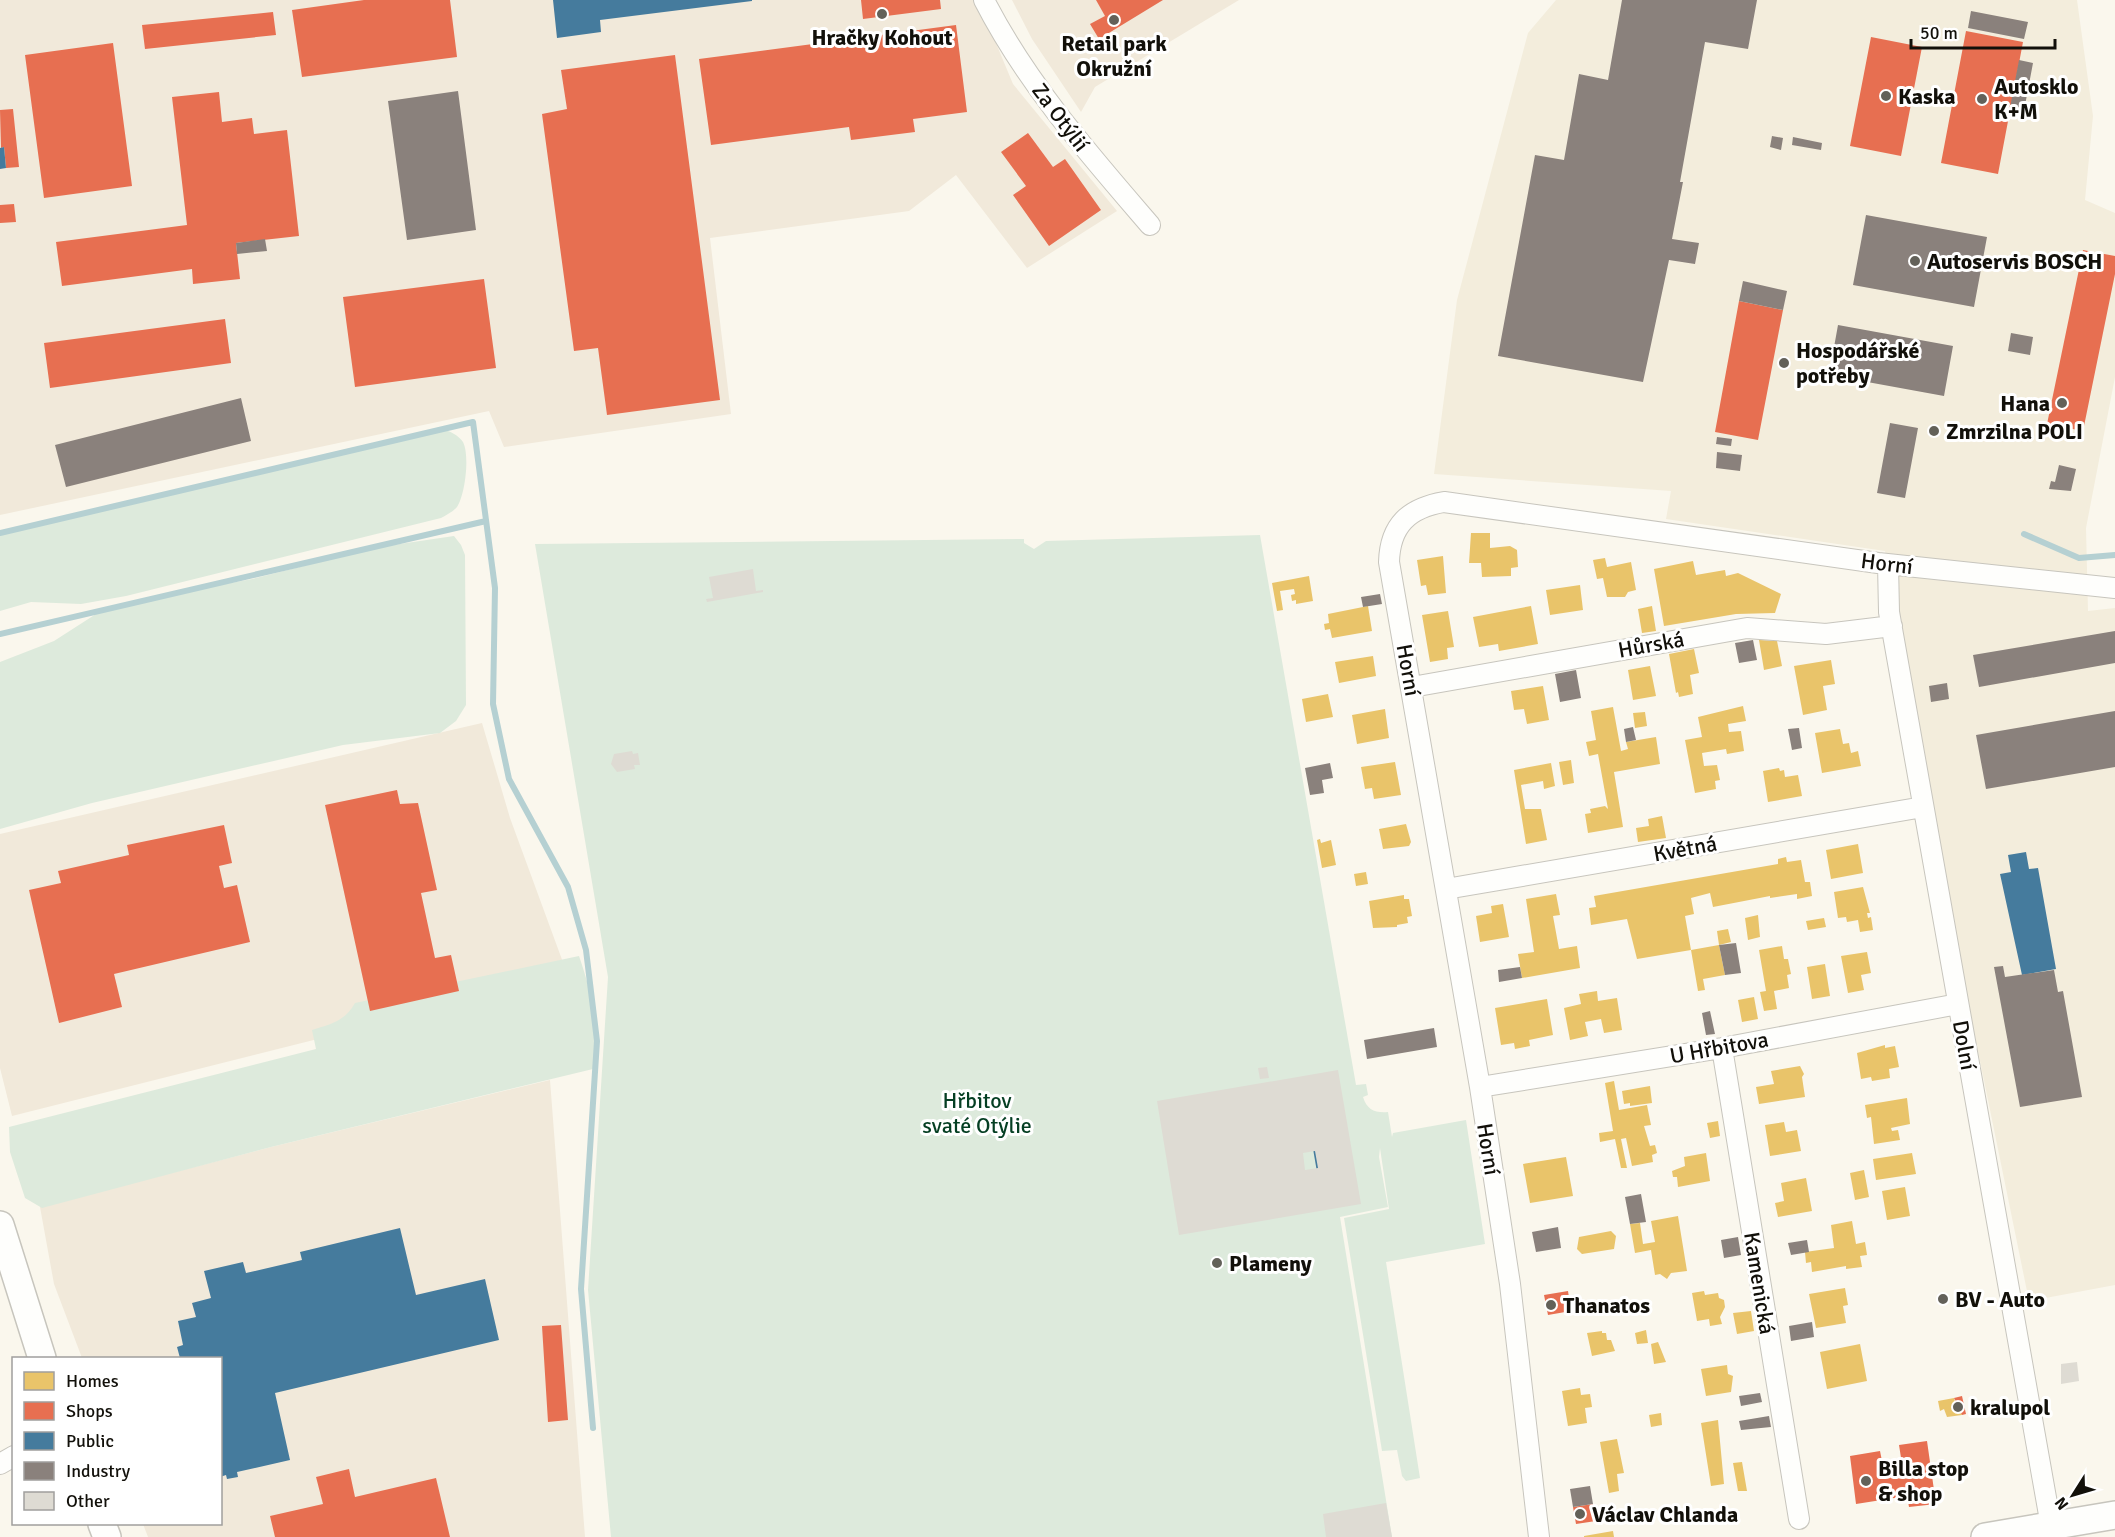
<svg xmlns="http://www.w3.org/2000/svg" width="2115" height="1537" font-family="Signika,sans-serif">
	<rect width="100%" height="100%" fill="#faf7ed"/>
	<path fill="#f1e9da" d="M0 0H978L1013 84 1117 211 1027 268 956 175 909 211 710 238 731 414 504 447 489 411 0 515Z
		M1012 0H1239L1095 87 1081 112 1032 39Z
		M482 723 510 818 568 976 12 1116 0 1068V834Z
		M550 1080 585 1537H148L143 1524H220V1358H82L54 1284 40 1207 271 1147Z"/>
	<path fill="#f3eddc" d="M1556 0H2077L2093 116 2085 200 2115 213V377L2086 528 2088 611 2115 608V1285L2029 1301 1969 1007 1885 551 1666 519 1671 491 1434 474 1457 300 1528 33Z"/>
	<path fill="#ddeadc" d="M443 429C451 432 458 435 463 442 470 456 465 495 457 507 453 512 446 515 441 518L126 596 81 604 31 602 0 611V532L351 448Z
		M1260 535 1356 1085 1366 1084 1368 1095 1363 1097C1367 1110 1375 1113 1388 1112L1392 1137 1393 1133 1466 1120 1485 1244 1386 1262 1420 1478 1406 1481 1402 1476 1397 1450 1382 1451 1344 1218 1389 1209 1380 1148 1379 1157 1388 1207 1340 1217 1392 1537H611L588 1290 608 977 535 544 1024 539V543L1034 549 1046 541Z
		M454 536 461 545 465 555 466 705 456 721 440 733 343 745 92 803 0 829V662L54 641 96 614 156 597 252 579 379 547Z
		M579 956C592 994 601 1030 593 1069L271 1147 42 1208 25 1198 10 1152 9 1127 316 1049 312 1030C331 1024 345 1021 355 1003Z"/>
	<path fill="#e9c46a" d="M1471 533H1490V548L1510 546 1517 550 1518 567 1511 568V576L1482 577 1481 563H1469Z
		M1443 556 1446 593 1428 595 1426 585 1421 586 1417 560Z
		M1605 558 1607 567 1631 562 1636 590 1628 592 1625 597H1607L1603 578 1597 579 1593 560Z
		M1693 561 1696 575 1725 570 1726 576 1738 573 1781 594 1775 613 1736 614 1664 626 1654 569Z
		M1309 576 1313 601 1296 604V600L1292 601 1291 595 1295 594 1294 589 1280 591 1283 610 1277 611 1272 583Z
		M1580 585 1583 610 1550 615 1546 590Z
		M1368 606 1372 631 1332 638 1330 629 1325 630 1324 624 1329 623 1328 614Z
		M1531 606 1538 644 1499 651 1498 644 1479 647 1473 617Z
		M1652 606 1656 631 1642 633 1638 609Z
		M1448 611 1454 647 1447 648 1448 659 1430 662 1422 615Z
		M1759 640 1777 641 1782 666 1764 670Z
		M1694 649 1699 673 1690 675 1693 694 1679 697 1678 692 1676 693 1669 654Z
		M1373 656 1376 676 1339 683 1335 662Z
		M1831 660 1835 684 1823 686 1827 710 1803 715 1794 666Z
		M1650 666 1656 696 1633 700 1628 670Z
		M1543 686 1549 720 1527 724 1524 709 1514 710 1511 691Z
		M1328 694 1333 717 1306 722 1302 699Z
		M1743 706 1746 721 1728 724 1729 732 1741 731 1744 751 1727 754 1726 749 1702 753 1704 766 1717 765 1720 780 1715 781 1716 789 1695 793 1685 740 1702 737 1698 717Z
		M1613 707 1621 751 1628 749 1626 742 1656 737 1660 764 1614 772 1623 827 1588 833 1585 814 1591 813 1590 809 1605 806 1608 809 1598 754 1589 756 1586 742 1596 740 1591 711Z
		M1385 709 1389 738 1357 744 1352 715Z
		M1645 712 1647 726 1635 728 1633 713Z
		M1840 729 1843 744 1849 743 1851 753 1858 751 1861 766 1822 773 1815 733Z
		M1571 760 1574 783 1563 785 1559 762Z
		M1395 762 1401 795 1374 799 1372 788 1365 789 1361 767Z
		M1551 763 1555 786 1544 789 1543 781 1521 785 1525 809H1541L1547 840 1526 844 1514 770Z
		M1779 768 1780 771 1784 770 1785 777 1798 775 1802 796 1768 802 1763 771Z
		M1662 816 1666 838 1638 842 1636 828 1649 826 1648 819Z
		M1406 824 1411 842 1409 846 1383 849 1379 829Z
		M1320 839 1321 843 1331 840 1336 865 1322 868 1317 840Z
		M1858 844 1863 873 1831 879 1826 850Z
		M1786 857 1787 862 1801 860 1805 882H1810L1812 896 1797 899V894L1770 898V896L1713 907 1710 893 1691 898 1694 914 1685 916 1691 950 1637 959 1627 919 1591 925 1589 908 1596 907 1594 896 1778 864V859Z
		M1366 872 1368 884 1356 886 1354 874Z
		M1863 887 1870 913H1867L1868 918 1871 917 1873 930 1860 932 1858 920 1847 922 1846 917 1838 918 1834 892Z
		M1556 894 1560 915 1553 916 1559 949 1577 946 1580 968 1522 978 1518 954 1534 952 1526 899Z
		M1404 895V899H1409L1412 916 1407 917 1408 923 1397 925V927L1373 928 1369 901Z
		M1503 904 1509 937 1480 942 1476 916 1492 913 1491 906Z
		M1758 915 1760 937 1748 940 1745 918Z
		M1824 918 1826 927 1808 930 1806 921Z
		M1728 929 1731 942 1719 945 1717 931Z
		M1719 945 1725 975 1703 979 1705 990 1698 991 1691 950Z
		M1782 946 1784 959H1788L1791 974 1787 975 1789 988 1774 991 1777 1009 1764 1011 1760 992 1766 991 1759 950Z
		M1867 952 1871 973 1861 975 1864 990 1848 993 1841 956Z
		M1825 964 1830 996 1812 999 1807 967Z
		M1597 991 1598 1001 1617 998 1622 1030 1604 1033 1601 1019 1585 1022 1588 1036 1570 1040 1564 1008 1581 1004 1579 994Z
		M1754 997 1758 1019 1742 1022 1738 1000Z
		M1547 999 1553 1035 1529 1040 1530 1046 1515 1049 1514 1043 1501 1045 1495 1008Z
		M1885 1045V1048L1895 1046 1899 1067 1889 1069 1890 1078 1872 1081 1871 1077 1861 1079 1857 1053Z
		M1800 1066 1804 1074 1802 1077 1805 1097 1759 1104 1756 1087 1774 1084 1771 1071Z
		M1614 1081 1619 1110 1647 1105 1651 1125 1644 1126 1650 1146 1655 1145 1657 1153 1652 1155 1653 1162 1632 1166 1626 1138 1621 1139 1627 1168H1621L1615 1139 1600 1142 1599 1133 1613 1131 1605 1083Z
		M1650 1086 1652 1103 1630 1106V1103L1624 1104 1622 1091Z
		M1907 1098 1910 1124 1891 1128 1892 1131 1898 1130 1900 1140 1874 1144 1871 1117 1867 1118 1865 1105Z
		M1718 1121 1720 1136 1710 1138 1707 1123Z
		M1784 1122 1786 1132 1797 1130 1801 1151 1770 1156 1765 1125Z
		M1706 1153 1710 1181 1678 1187 1677 1177H1673L1672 1171 1685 1166 1684 1157Z
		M1912 1153 1916 1174 1876 1180 1873 1159Z
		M1566 1157 1573 1196 1530 1203 1523 1164Z
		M1864 1170 1869 1197 1855 1200 1850 1173Z
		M1806 1178 1812 1211 1778 1217 1775 1203 1784 1201 1781 1183Z
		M1905 1187 1910 1216 1887 1220 1882 1191Z
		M1678 1216 1687 1271 1671 1273 1667 1279 1660 1274 1655 1275 1651 1250 1635 1253 1630 1224 1640 1223 1643 1244 1655 1242 1651 1221Z
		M1852 1221 1856 1244 1865 1242 1867 1255 1860 1256 1862 1267 1846 1269V1266L1812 1272 1811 1262 1806 1263 1805 1252 1834 1248 1831 1225Z
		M1611 1231 1616 1236 1614 1249 1582 1254 1577 1249 1579 1237Z
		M1845 1288 1848 1305 1843 1306 1846 1323 1816 1328 1809 1294Z
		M1704 1291 1705 1295 1718 1293 1719 1298 1724 1300 1725 1307 1720 1317 1722 1324 1710 1326 1709 1319 1697 1321 1692 1293Z
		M1751 1311 1754 1331 1737 1334 1733 1313Z
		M1646 1330 1648 1343 1637 1344 1635 1333Z
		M1602 1331V1333H1606L1607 1340H1611L1615 1351 1592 1356 1587 1333Z
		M1658 1342 1666 1362 1654 1364 1651 1344Z
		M1860 1344 1867 1381 1827 1389 1820 1352Z
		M1727 1365 1728 1374 1733 1376 1731 1392 1706 1396 1701 1369Z
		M1580 1388 1581 1395 1590 1394 1592 1407 1585 1408 1587 1423 1568 1426 1562 1391Z
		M1954 1398 1956 1406 1952 1407 1953 1410 1960 1409 1962 1415 1947 1417 1944 1409 1940 1411 1938 1401Z
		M1661 1413 1662 1425 1651 1427 1649 1415Z
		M1718 1420 1724 1484 1711 1486 1701 1423Z
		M1617 1439 1624 1473 1617 1474 1619 1491 1609 1493 1600 1442Z
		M1742 1462 1747 1491H1738L1733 1463Z
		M1613 1531 1614 1537H1584V1536Z"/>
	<path fill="#e76f51" d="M364 0H450L457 57 302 77 292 10Z
		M861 0H940L941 9 863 19Z
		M1096 0H1163L1099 39 1090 24 1105 16Z
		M273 12 276 35 145 49 142 25Z
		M956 25 967 112 913 119 915 132 851 140 849 127 711 145 699 59Z
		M1966 31 2023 42 1998 174 1941 163Z
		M1871 37 1922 47 1901 156 1850 146Z
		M113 43 132 186 44 198 25 55Z
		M675 55 720 400 607 415 598 348 574 351 542 114 567 109 561 70Z
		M219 92 222 122 252 118 254 134 287 130 299 236 236 243 240 279 193 284 192 269 62 286 56 242 187 225 172 97Z
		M13 109 19 167 6 168 4 147 1 148 0 110Z
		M1028 133 1053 167 1065 159 1101 210 1049 246 1013 195 1026 186 1001 152Z
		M14 204 16 222 0 223V205Z
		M2083 250 2115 256V274L2083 431 2047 424Z
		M484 279 496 368 355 387 343 297Z
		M1739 301 1783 310 1758 440 1715 432Z
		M225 319 231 363 50 388 44 343Z
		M397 790 400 804 418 803 437 890 421 893 435 958 451 955 459 991 370 1011 325 805Z
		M224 825 232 863 219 866 224 888 237 885 250 942 114 974 122 1007 59 1023 29 890 61 883 58 871 129 855 127 845Z
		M1568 1291 1571 1311 1548 1315 1544 1295Z
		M561 1325 568 1420 548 1422 542 1326Z
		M1962 1396 1966 1414 1962 1415 1954 1398Z
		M1927 1441 1936 1504 1909 1507 1907 1496 1856 1504 1850 1456 1880 1451 1883 1466 1902 1464 1899 1445Z
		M349 1469 355 1497 436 1478 450 1537H275L270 1516 323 1504 316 1477Z
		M1593 1504 1596 1521 1576 1524 1573 1507Z"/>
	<path fill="#457b9d" d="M553 0H752V1L600 20 601 32 557 38Z
		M4 147 6 168 0 169V148Z
		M2026 852 2029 869 2038 868 2056 969 2022 975 2000 874 2011 872 2008 855Z
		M1327 1098 1339 1168 1317 1172 1312 1143 1288 1147 1293 1173 1241 1182 1244 1202 1228 1205V1201L1197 1206V1210L1194 1211 1182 1138H1185L1186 1142 1216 1137V1133L1238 1129 1236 1114Z
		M400 1228 416 1295 485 1279 499 1340 275 1393 290 1460 237 1472 238 1477 227 1479 226 1475 220 1477V1358H180L177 1347 183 1345 178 1321 196 1317 192 1303 211 1298 204 1271 243 1262 246 1273 302 1260 300 1252Z"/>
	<path fill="#8a817c" d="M1622 0H1757L1748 49 1705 42 1680 182H1683L1672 239 1699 243 1695 264 1669 260 1643 382 1498 356 1535 155 1564 160 1579 74 1608 80Z
		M1971 11 2028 22 2024 39 1968 28Z
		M2019 60 2033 63 2023 116 2009 113Z
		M458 91 476 230 407 240 388 101Z
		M1772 136 1783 138 1781 150 1770 147Z
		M1793 137 1822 143 1821 150 1792 145Z
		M1866 215 1987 237 1974 307 1853 285Z
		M265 239 267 251 237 254 236 243Z
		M1743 281 1787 291 1783 310 1739 301Z
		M1838 325 1953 346 1944 396 1829 375Z
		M2011 333 2033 337 2030 355 2008 351Z
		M241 398 251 441 66 487 55 445Z
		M1890 423 1918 428 1905 498 1877 493Z
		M1717 437 1732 439 1731 446 1716 444Z
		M1717 452 1742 455 1740 471 1716 468Z
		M2059 465 2076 469 2071 491 2049 489 2051 481 2055 482Z
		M1380 594 1382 604 1363 607 1361 597Z
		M2115 631V663L1979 687 1973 655Z
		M1753 640 1757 660 1739 663 1735 643Z
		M1576 670 1581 698 1560 702 1555 674Z
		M1947 683 1949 699 1931 702 1929 686Z
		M2115 711V767L1986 789 1976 735Z
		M1633 727 1636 740 1626 742 1624 729Z
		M1799 728 1802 748 1792 750 1788 729Z
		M1330 763 1333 778 1322 780 1324 793 1310 795 1305 768Z
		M1736 943 1741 973 1725 975 1719 945Z
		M2003 966 2005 977 2054 970 2058 992 2063 991 2082 1097 2020 1107 1994 967Z
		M1520 967 1522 978 1499 982 1498 970Z
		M1710 1011 1715 1034 1706 1035 1702 1013Z
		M1434 1028 1437 1047 1367 1059 1364 1040Z
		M1641 1194 1646 1222 1630 1224 1625 1197Z
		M1558 1227 1561 1248 1536 1252 1532 1232Z
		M1738 1237 1741 1255 1724 1258 1721 1240Z
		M1807 1240 1809 1252 1791 1255 1788 1243Z
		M1812 1322 1814 1337 1791 1341 1789 1326Z
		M1760 1393 1762 1402 1741 1406 1739 1396Z
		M1769 1416 1771 1427 1741 1430 1739 1421Z
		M1590 1486 1593 1504 1573 1507 1570 1489Z"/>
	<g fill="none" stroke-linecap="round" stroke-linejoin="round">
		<path stroke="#b5d0d2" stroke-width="6" d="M0 533 473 422 495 588 493 704 509 779 568 887 586 950 597 1041 581 1289 593 1428
			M2024 534 2079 558 2115 555
			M0 634 486 521"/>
	</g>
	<path fill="#dedbd3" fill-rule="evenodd" d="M753 569 756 591 763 590V592L707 602 706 599 713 598 709 577Z
		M632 751 633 754 638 753 640 765H634L635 769 617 772 611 764 614 754Z
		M1267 1067 1269 1078 1260 1079 1258 1068Z
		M1338 1070 1361 1204 1179 1235 1157 1101ZM1315 1151 1318 1168 1305 1170 1303 1153Z
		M2077 1362 2079 1381 2061 1384V1364Z
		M1386 1503 1392 1537H1326L1323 1514Z"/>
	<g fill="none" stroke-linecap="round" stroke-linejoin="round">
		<g stroke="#c7c5bd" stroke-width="22">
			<path id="street" d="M984 0C1027 84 1089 154 1150 225
				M1888 564 1889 612 2051 1526
				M1412 687 1747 628 1826 634 1892 626
				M1446 889 1923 807
				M1722 1048 1799 1519
				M1480 1087 1722 1048 1958 1004
				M0 1464 14 1456
				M1539 1537 1510 1284 1480 1087 1389 562C1390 525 1409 508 1444 502L1878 563 2115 588"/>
		</g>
		<g stroke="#c7c5bd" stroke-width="30">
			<path id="secondary" d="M0 1225 42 1358
				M102 1524 107 1537
				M1985 1537 2115 1515"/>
		</g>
		<use href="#street" stroke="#fefefc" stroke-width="20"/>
		<use href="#secondary" stroke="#fefefc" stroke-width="27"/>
	</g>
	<g fill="#636159" stroke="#fff" stroke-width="2">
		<circle cx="882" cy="14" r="6"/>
		<circle cx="1114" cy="20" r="6"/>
		<circle cx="1886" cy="96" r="6"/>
		<circle cx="1982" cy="99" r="6"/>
		<circle cx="1915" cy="261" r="6"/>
		<circle cx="1784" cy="363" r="6"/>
		<circle cx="2062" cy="403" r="6"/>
		<circle cx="1934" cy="431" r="6"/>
		<circle cx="1217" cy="1263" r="6"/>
		<circle cx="1943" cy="1299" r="6"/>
		<circle cx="1551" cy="1305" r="6"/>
		<circle cx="1958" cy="1407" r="6"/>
		<circle cx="1866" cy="1481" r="6"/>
		<circle cx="1580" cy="1514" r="6"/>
	</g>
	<g text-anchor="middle" stroke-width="6" stroke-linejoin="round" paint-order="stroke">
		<g font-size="22" font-weight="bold" fill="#12100a" stroke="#fff" text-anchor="start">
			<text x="882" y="45" text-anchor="middle">Hračky Kohout</text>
			<text x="1114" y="51" text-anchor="middle">Retail park<tspan x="1114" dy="25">Okružní</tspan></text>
			<text x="1994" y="94">Autosklo<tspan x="1994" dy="25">K+M</tspan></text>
			<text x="1898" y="104">Kaska</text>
			<text x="1927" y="269">Autoservis BOSCH</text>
			<text x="1796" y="358">Hospodářské<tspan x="1796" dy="25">potřeby</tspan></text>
			<text x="2050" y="411" text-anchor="end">Hana</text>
			<text x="1946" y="439">Zmrzilna POLI</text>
			<text x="1229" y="1271">Plameny</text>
			<text x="1955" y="1307">BV - Auto</text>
			<text x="1563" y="1313">Thanatos</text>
			<text x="1970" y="1415">kralupol</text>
			<text x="1878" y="1476">Billa stop<tspan x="1878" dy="25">&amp; shop</tspan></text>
			<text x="1592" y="1522">Václav Chlanda</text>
		</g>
		<g font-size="22" fill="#12100a" stroke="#fff">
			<text transform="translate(1061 117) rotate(53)" y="8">Za Otýlií</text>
			<text transform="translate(1887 563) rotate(7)" y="8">Horní</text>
			<text transform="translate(1651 644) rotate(-10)" y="8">Hůrská</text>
			<text transform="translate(1409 670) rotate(80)" y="8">Horní</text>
			<text transform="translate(1685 848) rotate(-10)" y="8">Květná</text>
			<text transform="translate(1965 1045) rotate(80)" y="8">Dolní</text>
			<text transform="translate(1719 1047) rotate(-10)" y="8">U Hřbitova</text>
			<text transform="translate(1489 1149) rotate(81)" y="8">Horní</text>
			<text transform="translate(1760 1283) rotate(81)" y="8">Kamenická</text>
		</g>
		<g font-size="22" fill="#053f23" stroke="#fff">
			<text x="977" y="1108">Hřbitov<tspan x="977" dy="25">svaté Otýlie</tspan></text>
		</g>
	</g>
	<rect x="12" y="1357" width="210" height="168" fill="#ffffff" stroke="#a09f9d" stroke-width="1.5"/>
	<rect x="24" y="1372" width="30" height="18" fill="#e9c46a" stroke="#a09f9d" stroke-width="1.5"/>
	<text x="66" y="1387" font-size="18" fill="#12100a">Homes</text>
	<rect x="24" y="1402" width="30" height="18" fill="#e76f51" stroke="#a09f9d" stroke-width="1.5"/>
	<text x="66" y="1417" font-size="18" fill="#12100a">Shops</text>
	<rect x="24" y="1432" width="30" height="18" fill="#457b9d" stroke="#a09f9d" stroke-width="1.5"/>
	<text x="66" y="1447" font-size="18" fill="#12100a">Public</text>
	<rect x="24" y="1462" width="30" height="18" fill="#8a817c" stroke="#a09f9d" stroke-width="1.5"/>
	<text x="66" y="1477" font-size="18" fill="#12100a">Industry</text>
	<rect x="24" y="1492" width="30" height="18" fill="#dedbd3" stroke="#a09f9d" stroke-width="1.5"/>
	<text x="66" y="1507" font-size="18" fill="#12100a">Other</text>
	<g transform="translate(2073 1495) rotate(233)" stroke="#ffffff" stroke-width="4.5" paint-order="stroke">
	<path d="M0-4.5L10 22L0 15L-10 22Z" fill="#12100a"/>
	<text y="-9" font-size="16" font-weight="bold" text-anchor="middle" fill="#12100a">N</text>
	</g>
	<path d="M1911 39v9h144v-9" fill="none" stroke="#12100a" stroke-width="3"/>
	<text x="1920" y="39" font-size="18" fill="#12100a" stroke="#ffffff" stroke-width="4.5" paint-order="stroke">50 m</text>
</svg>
